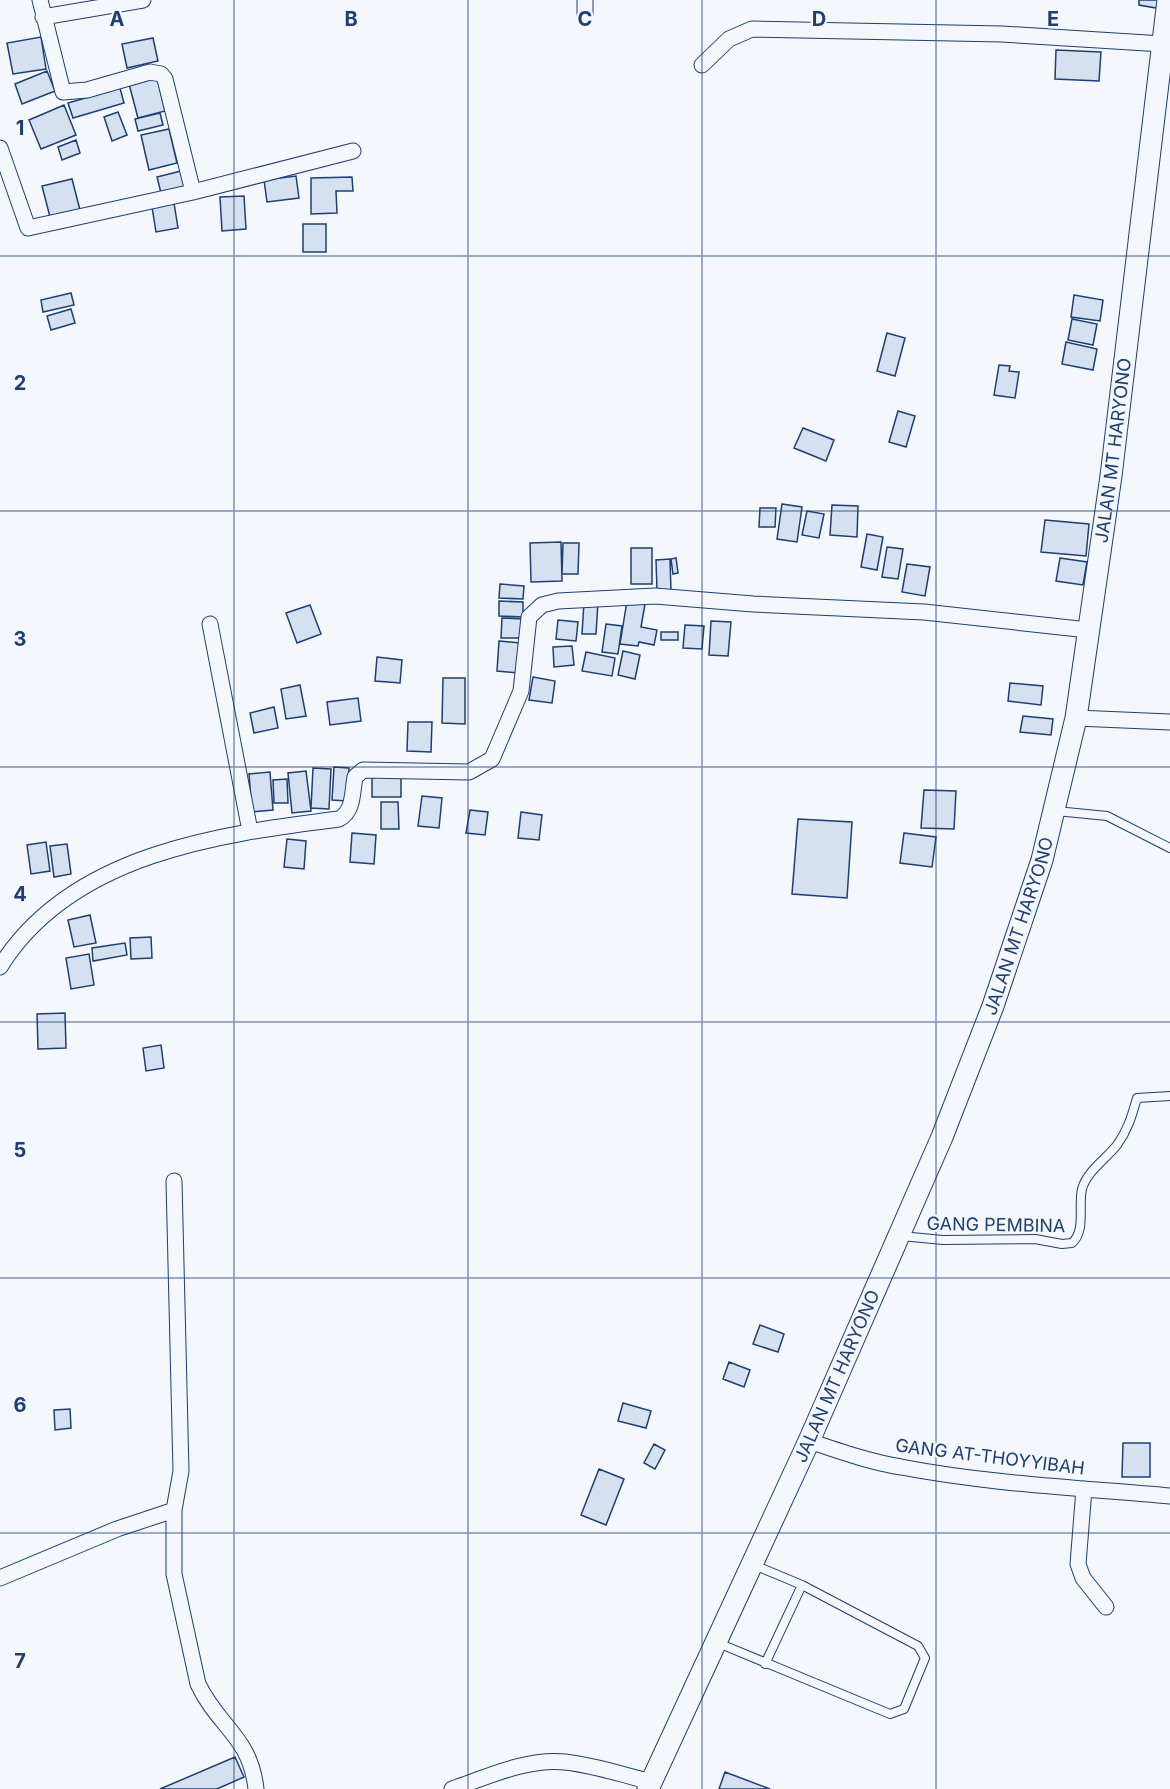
<svg xmlns="http://www.w3.org/2000/svg" width="1170" height="1789" font-family="Inter,sans-serif">
	<rect width="100%" height="100%" fill="#f4f7fb"/>
	<path fill="#d5e0f0" stroke="#1d3f73" stroke-width="1.5" d="M1139 0H1163L1162 9 1139 5Z
		M41 37 46 69 13 74 7 43Z
		M153 38 158 61 127 68 122 44Z
		M1056 50 1101 52 1099 81 1055 79Z
		M47 71 55 91 22 104 15 84Z
		M157 77 165 111 138 118 129 84Z
		M120 88 124 103 73 118 68 103Z
		M64 105 76 135 41 149 29 120Z
		M118 112 127 135 112 141 104 117Z
		M160 113 163 125 138 131 135 119Z
		M169 129 177 163 149 170 141 135Z
		M76 140 80 153 62 160 58 147Z
		M181 171 185 187 161 193 157 177Z
		M296 176 299 198 267 202 264 180Z
		M352 177 353 191H336L337 213 311 214V178Z
		M72 179 80 210 50 217 42 186Z
		M244 196 246 229 222 231 220 197Z
		M174 203 178 228 156 232 152 207Z
		M303 224H326V252H303Z
		M71 293 74 305 43 312 41 300Z
		M1074 295 1103 300 1100 321 1071 317Z
		M71 309 75 323 51 330 47 316Z
		M1072 319 1097 324 1093 345 1068 340Z
		M887 333 905 338 895 376 877 371Z
		M1066 342 1097 349 1093 370 1062 364Z
		M999 365 1010 366 1009 371 1019 372 1015 398 994 395Z
		M898 411 915 416 906 447 889 442Z
		M803 428 834 440 826 461 794 448Z
		M782 504 802 507 797 542 777 539Z
		M832 505 858 506 857 537 830 535Z
		M760 508H776L775 527H759Z
		M807 511 824 514 819 538 802 535Z
		M1045 520 1089 524 1086 556 1041 552Z
		M867 534 883 537 877 570 861 567Z
		M561 542 562 581 531 582 530 543Z
		M563 543H579L578 574H562Z
		M887 547 903 549 898 579 882 577Z
		M631 548H652V584H631Z
		M676 558 678 573 673 574 671 559Z
		M1060 558 1087 562 1083 585 1056 581Z
		M670 559 671 591H657L656 560Z
		M907 564 930 567 925 596 902 592Z
		M500 584 524 586 523 599 499 598Z
		M499 601 523 602V617L499 616Z
		M627 601 645 604 641 627 657 630 654 645 639 642 638 646 620 644Z
		M584 602H598L596 634H582Z
		M310 605 321 634 297 643 286 613Z
		M502 618 524 619 523 638H501Z
		M558 620 578 622 576 641 556 639Z
		M711 621 731 622 728 656 709 655Z
		M606 624 622 626 618 654 602 652Z
		M685 625 704 626 702 649 683 648Z
		M661 632H678V640H661Z
		M499 641 520 643 518 673 497 671Z
		M572 646 574 665 554 667 553 647Z
		M623 651 640 655 635 679 618 675Z
		M586 652 615 658 612 676 582 671Z
		M377 657 402 660 400 683 375 681Z
		M533 677 555 681 552 703 529 700Z
		M443 678H465V724L442 723Z
		M1010 683 1043 686 1041 705 1008 701Z
		M300 685 306 716 286 719 281 689Z
		M358 698 361 721 330 725 327 702Z
		M274 707 278 728 254 733 250 713Z
		M1023 716 1053 719 1051 735 1020 732Z
		M408 722H432L431 752 407 751Z
		M334 767 349 768 347 801 332 800Z
		M313 768 331 769 329 809 311 808Z
		M306 771 311 811 292 813 288 773Z
		M270 772 273 810 252 812 249 774Z
		M372 773H401V797H372Z
		M287 779 288 803H274L273 780Z
		M924 790 956 791 954 829 921 828Z
		M422 796 442 798 439 828 418 826Z
		M381 802H398L399 829H381Z
		M470 810 488 812 485 835 466 833Z
		M521 812 542 815 539 840 518 838Z
		M798 819 852 822 847 898 792 894Z
		M352 833 376 835 374 864 350 862Z
		M904 833 936 837 932 867 900 863Z
		M287 839 306 841 304 869 284 867Z
		M46 842 50 871 31 874 27 845Z
		M67 844 71 874 54 877 50 846Z
		M90 915 96 943 74 947 68 920Z
		M151 937 152 958 131 959 130 938Z
		M125 943 127 955 93 961 92 948Z
		M89 954 94 985 71 989 66 958Z
		M65 1013 66 1048 38 1049 37 1014Z
		M161 1045 164 1068 146 1071 143 1048Z
		M760 1325 784 1334 778 1352 753 1344Z
		M729 1362 750 1370 744 1387 723 1379Z
		M623 1403 651 1411 646 1428 618 1421Z
		M70 1409 71 1428 55 1430 54 1410Z
		M1123 1443H1150V1477H1122Z
		M654 1444 665 1450 655 1469 644 1463Z
		M599 1469 624 1479 606 1525 581 1515Z
		M235 1757 244 1777 217 1789H160Z
		M725 1772 770 1789H719Z"/>
	<g fill="none" stroke-linecap="round" stroke-linejoin="round">
		<g stroke="#1d3f73" stroke-width="10">
			<path id="lane" d="M1056 811 1107 816 1170 848
				M901 1236 943 1240 1035 1239 1062 1244 1072 1243C1086 1231 1078 1206 1082 1189 1087 1171 1106 1159 1117 1145 1128 1130 1132 1115 1137 1098L1170 1096
				M718 1643 890 1714 904 1709 925 1658 918 1646 802 1585 754 1565
				M765 1664 802 1585"/>
		</g>
		<g stroke="#1d3f73" stroke-width="17">
			<path id="street" d="M40 0 63 92 87 90 150 72 161 74 165 79 193 192
				M585 0V14
				M43 17 143 0
				M702 65 729 39 752 29 1002 34 1163 44
				M0 148 28 228 193 192 353 151
				M210 624 250 831
				M1076 718 1170 722
				M0 967C70 854 219 834 339 819 354 811 352 793 355 777L363 770 469 772 492 759 521 691 529 617 542 605 558 601 655 596 753 604 924 612 1088 630
				M809 1441C839 1451 870 1462 901 1467 990 1484 1080 1488 1170 1496
				M1084 1489 1078 1564 1083 1578 1106 1607
				M174 1510V1574L198 1684C219 1728 250 1736 256 1789
				M0 1578 117 1529 174 1510 181 1471 174 1181
				M452 1789C487 1777 527 1758 565 1762 594 1765 623 1775 652 1782"/>
		</g>
		<g stroke="#1d3f73" stroke-width="23">
			<g id="secondary">
				<path id="s1" d="M648 1789 809 1441 942 1137 993 1006 1042 860 1076 718 1111 476 1168 0"/>
			</g>
		</g>
		<use href="#lane" stroke="#f4f7fb" stroke-width="8"/>
		<use href="#street" stroke="#f4f7fb" stroke-width="15"/>
		<use href="#secondary" stroke="#f4f7fb" stroke-width="21"/>
	</g>
	<path fill="none" stroke="#1d3f73" stroke-width="1.5" stroke-opacity="0.55" d="M234 0V1789M468 0V1789M702 0V1789M936 0V1789M0 256H1170M0 511H1170M0 767H1170M0 1022H1170M0 1278H1170M0 1533H1170"/>
	<g text-anchor="middle" stroke-width="4.5" stroke-linejoin="round" paint-order="stroke">
		<g font-size="18" fill="#1d3f73" stroke="#f4f7fb">
			<text dy="6" stroke="none"><textPath href="#s1" startOffset="1426">JALAN MT HARYONO</textPath></text>
			<text dy="6" stroke="none"><textPath href="#s1" startOffset="940">JALAN MT HARYONO</textPath></text>
			<text transform="translate(996 1225) rotate(1)" y="6">GANG PEMBINA</text>
			<text dy="6" stroke="none"><textPath href="#s1" startOffset="454">JALAN MT HARYONO</textPath></text>
			<text transform="translate(990 1457) rotate(7)" y="6">GANG AT-THOYYIBAH</text>
		</g>
	</g>
	<g font-size="20" text-anchor="middle" font-weight="bold" fill="#1d3f73" stroke="#f4f7fb" stroke-width="4.5" stroke-linejoin="round" paint-order="stroke">
		<text x="117" y="26">A</text>
		<text x="351" y="26">B</text>
		<text x="585" y="26">C</text>
		<text x="819" y="26">D</text>
		<text x="1053" y="26">E</text>
		<text x="20" y="135">1</text>
		<text x="20" y="390">2</text>
		<text x="20" y="646">3</text>
		<text x="20" y="901">4</text>
		<text x="20" y="1157">5</text>
		<text x="20" y="1412">6</text>
		<text x="20" y="1668">7</text>
	</g>
</svg>
